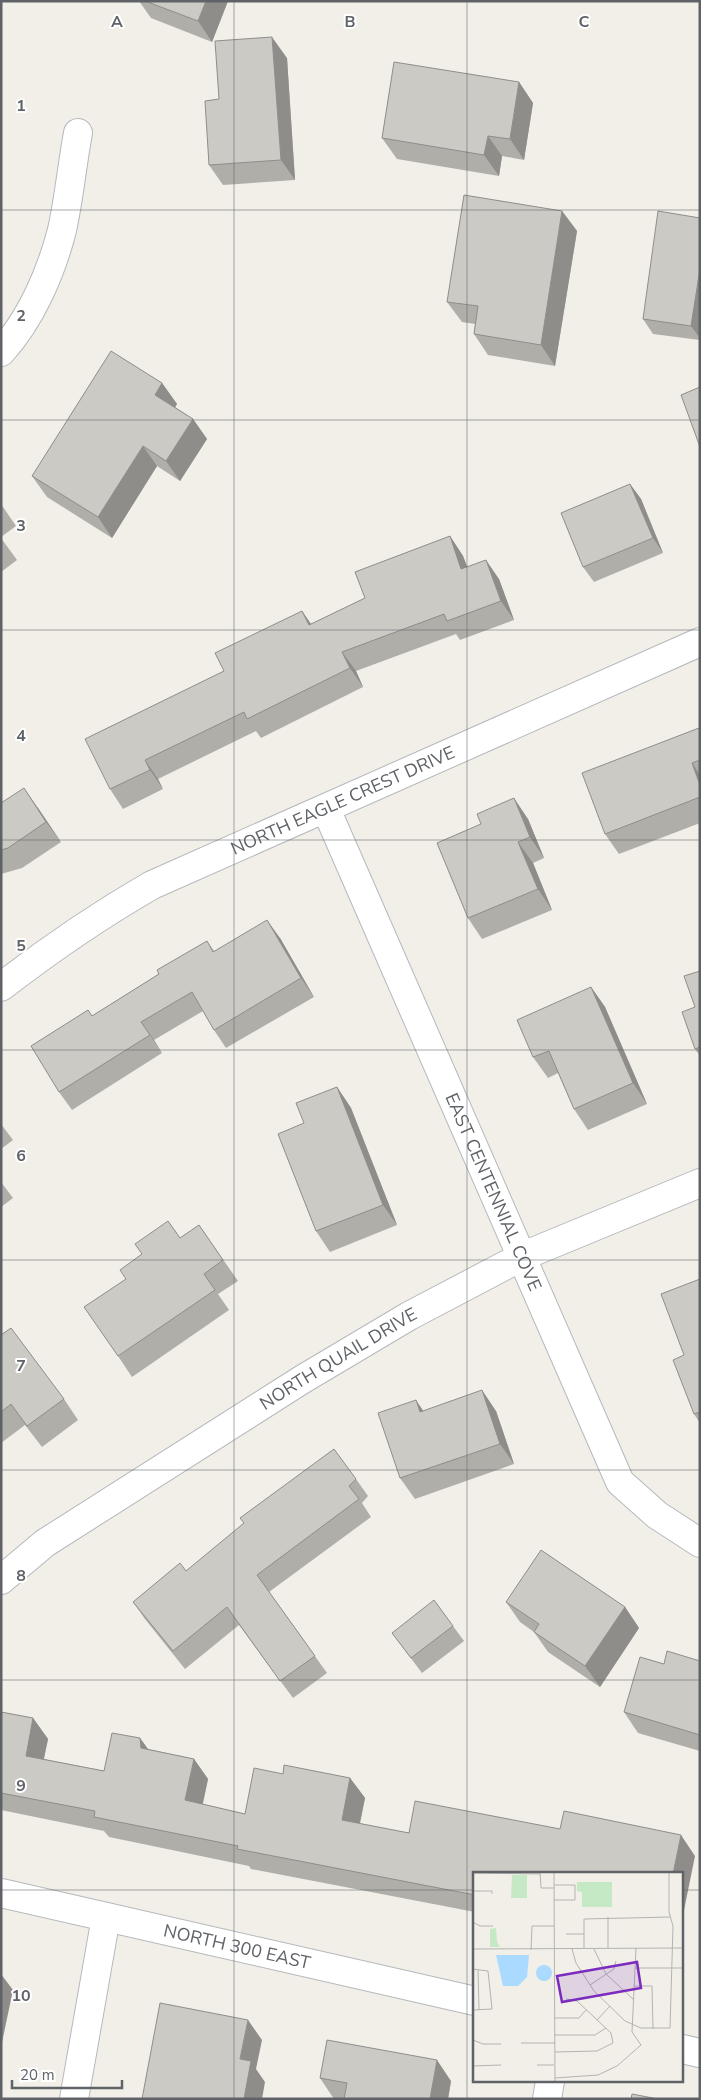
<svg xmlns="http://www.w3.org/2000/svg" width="701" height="2100" font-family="'Nunito Sans',sans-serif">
	<rect width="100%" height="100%" fill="#f1efe8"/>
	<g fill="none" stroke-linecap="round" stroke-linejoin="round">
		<g stroke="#b5b8bc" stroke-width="30">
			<g id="minor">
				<path d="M1 352C31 319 51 273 62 230 69 199 72 165 78 133"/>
				<path id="s1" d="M326 809 620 1482 657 1515 700 1543"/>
				<path id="s2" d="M1 987C50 949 98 916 152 885L700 642"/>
				<path id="s3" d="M1 1580 45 1543 303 1379 409 1316 523 1256 700 1183"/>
				<path id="s4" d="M1 1893 475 2001"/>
				<path d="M682 2049 700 2053"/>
				<path d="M74 2099 106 1917"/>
				<path d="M547 2099 550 2081"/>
			</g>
		</g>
		<use href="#minor" stroke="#fff" stroke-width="28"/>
	</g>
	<path fill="#afaea9" d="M139 1H228L212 42 151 18Z
		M287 58 295 180 223 185 209 165 219 99Z
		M519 82 533 103 524 160 502 156 499 176 397 159 382 138Z
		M562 211 577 231 555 366 488 355 474 334 475 324 462 322 447 302Z
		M700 218V340L653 334 643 319Z
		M162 383 177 404 175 407 193 419 207 439 180 481 157 466 112 538 47 497 32 476Z
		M630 484 641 499 663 553 594 582 583 567Z
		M1 504 16 526 1 537Z
		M450 536 463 556 467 566 499 579 514 620 460 640 456 634 356 671 363 687 261 738 256 731 158 779 163 789 123 809 110 789 224 671 302 611 311 624 365 598Z
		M1 538 17 560 1 572Z
		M700 729V823L619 854 605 834Z
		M1 803 38 808 61 842 22 868 1 874Z
		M528 819 544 858 533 863 552 910 482 939 468 918Z
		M280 938 314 997 226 1048 214 1030 203 1011 154 1040 162 1053 72 1110 59 1092 92 1016 159 974 207 941 214 951Z
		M700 971V1056L695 1049V1007Z
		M591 987 605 1007 647 1104 588 1130 574 1109 558 1073 548 1078 533 1057Z
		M337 1087 351 1108 397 1225 330 1252 316 1231 304 1123Z
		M1 1124 13 1140 1 1149Z
		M1 1182 13 1198 1 1207Z
		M168 1221 180 1238 199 1225 238 1281 218 1294 229 1310 132 1377 118 1356 126 1279 142 1254Z
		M700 1279V1423L694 1414 684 1355Z
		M1 1335 64 1399 78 1420 42 1447 25 1425 1 1443Z
		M423 1411H496L514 1464 415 1499 400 1478Z
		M356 1479 368 1496 362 1503 371 1517 269 1592 327 1673 293 1698 239 1625 185 1669 145 1619 133 1602 186 1571Z
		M506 1602 625 1607 639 1628 600 1687 548 1652 534 1632 520 1622Z
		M453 1626 464 1641 422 1673 392 1633Z
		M700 1661V1751L638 1733 624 1712 664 1664Z
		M1 1712 33 1718 48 1739 44 1759 104 1771 140 1738 148 1749 194 1759 208 1779 203 1804 245 1814 283 1774 350 1778 365 1798 360 1824 409 1833 695 1856 475 1874V1912L251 1869 249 1866 109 1837 104 1831 1 1810Z
		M320 2078 451 2081 448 2099H334Z"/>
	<path fill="#8f8d8a" d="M206 1H228L212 42 198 21Z
		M272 37 287 58 295 180 281 160Z
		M519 82 533 103 524 160 510 139Z
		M488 136 502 156 499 176 484 155Z
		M562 211 577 231 555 366 541 345Z
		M700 269V338L691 326Z
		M162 383 177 404 170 416 155 395Z
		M193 419 207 439 180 481 166 461Z
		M143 446 157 466 112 538 98 517Z
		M630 484 641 499 663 553 653 538Z
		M450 536 463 556 475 588 461 569Z
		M486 560 499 579 514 620 501 601Z
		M302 611 315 630 309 625Z
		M342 652 356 671 363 687 350 668Z
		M145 760 158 779 163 789 150 770Z
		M692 763 700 775V785Z
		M24 788 38 808 61 842 46 822Z
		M514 798 528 819 544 858 530 837Z
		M518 842 533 863 552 910 538 889Z
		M267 920 280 938 314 997 301 978Z
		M591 987 605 1007 647 1104 633 1083Z
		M141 1022 154 1040 162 1053 150 1035Z
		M337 1087 351 1108 397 1225 383 1205Z
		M482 1390 496 1411 514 1464 500 1444Z
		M416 1400 430 1421 420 1412Z
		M625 1607 639 1628 600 1687 585 1666Z
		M33 1718 48 1739 40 1776 26 1756Z
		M140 1738 155 1759 141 1748Z
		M194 1759 208 1779 199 1820 185 1800Z
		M350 1778 365 1798 356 1841 342 1820Z
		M681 1835 695 1856 682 1920V1874H673Z
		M1 1974 13 1990 1 2047Z
		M248 2020 262 2040 256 2069 265 2082 262 2099H244L240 2059Z
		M437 2060 451 2081 448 2099H430Z"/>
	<path fill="#cccac5" stroke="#8f8d8a" d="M145 1H206L198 21Z
		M272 37 281 160 209 165 205 101 219 99 215 41Z
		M394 62 519 82 510 139 488 136 484 155 382 138Z
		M464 195 562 211 541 345 474 334 478 306 447 302Z
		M658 211 700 218V269L691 326 643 319Z
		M111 351 162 383 155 395 193 419 166 461 143 446 98 517 32 476Z
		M700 387V447L681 395Z
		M630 484 653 538 583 567 561 513Z
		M450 536 461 569 486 560 501 601 447 621 444 614 342 652 350 668 247 719 244 712 145 760 150 770 110 789 85 739 224 671 215 653 302 611 309 625 365 598 355 572Z
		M699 728 700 730V760L692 763 700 785V797L605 834 582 773Z
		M24 788 46 822 8 848 1 850V803Z
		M514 798 530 837 518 842 538 889 468 918 437 843 481 824 477 814Z
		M267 920 301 978 214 1030 192 992 141 1022 150 1035 59 1092 31 1046 88 1010 92 1016 159 974 157 970 207 941 213 952Z
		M700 971V1047L695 1049 682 1012 695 1007 684 976Z
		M591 987 633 1083 574 1109 549 1051 533 1057 517 1020Z
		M337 1087 383 1205 316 1231 278 1134 304 1123 296 1103Z
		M168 1221 180 1238 199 1225 223 1260 204 1274 215 1290 118 1356 84 1307 126 1279 120 1270 142 1254 135 1244Z
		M700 1279V1412L694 1414 673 1360 684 1355 661 1294Z
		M11 1328 64 1399 27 1426 11 1404 1 1412V1335Z
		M482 1390 500 1444 400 1478 378 1413 416 1400 420 1412Z
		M334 1449 356 1479 349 1486 359 1499 257 1575 315 1656 280 1681 227 1607 173 1651 133 1602 180 1563 186 1571 244 1523 240 1518Z
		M541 1550 625 1607 585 1666 534 1632 539 1624 506 1602Z
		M434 1600 453 1626 411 1658 392 1633Z
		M667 1651 700 1661V1735L624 1712 640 1657 664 1664Z
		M1 1712 33 1718 26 1756 104 1771 112 1733 140 1738 141 1748 194 1759 185 1800 245 1814 254 1768 283 1774 284 1765 350 1778 342 1820 409 1833 415 1801 560 1829 564 1811 681 1835 673 1874H475V1895L237 1849 238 1846 94 1817 95 1811 1 1793Z
		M160 2003 248 2020 240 2059 251 2061 244 2099H142Z
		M327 2040 437 2060 430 2099H344L347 2083 320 2078Z
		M632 2094 658 2099H631Z"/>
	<path fill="none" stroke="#5f6368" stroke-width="1" stroke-opacity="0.55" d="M234 1V2099M467 1V2099M1 210H700M1 420H700M1 630H700M1 840H700M1 1050H700M1 1260H700M1 1470H700M1 1680H700M1 1890H475M682 1890H700"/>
	<g text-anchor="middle" stroke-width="4" stroke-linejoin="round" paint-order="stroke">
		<g font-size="18" fill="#5f6368" stroke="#fff">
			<text dy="6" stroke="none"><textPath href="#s2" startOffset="391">NORTH EAGLE CREST DRIVE</textPath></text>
			<text dy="6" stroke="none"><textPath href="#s1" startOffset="418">EAST CENTENNIAL COVE</textPath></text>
			<text dy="6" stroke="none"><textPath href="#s3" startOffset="404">NORTH QUAIL DRIVE</textPath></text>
			<text dy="6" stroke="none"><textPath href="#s4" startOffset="242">NORTH 300 EAST</textPath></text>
		</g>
	</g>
	<g transform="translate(473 1872)">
		<rect width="210" height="210" fill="#f1efe8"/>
		<path d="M39 3H54V26H38ZM104 10H139V35H109V20L104 19ZM23 56 24 70 27 75H17V57Z" fill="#c5e8c5"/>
		<path d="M23 83H56L54 105 45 114H30ZM63 101a8 8 0 1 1 16 0a8 8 0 1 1-16 0Z" fill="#aadaff"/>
		<path fill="none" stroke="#b3b3b1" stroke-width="1" d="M67 0 68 16H81M81 0 82 210M0 1 67 2M81 13H102V28H81M0 19H19V22M0 50 7 54H20M93 62H111M0 77 210 76M99 77 103 91 121 119 152 149 168 156H197L200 54 196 40V0M111 77V47L197 45M121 77 133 102 160 127M135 77V45M58 78 59 54H81M162 96H210M0 97 15 99 19 137 0 138M5 98 6 138M117 113 141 97 143 89M161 114H179L180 157M81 146H106L113 138M124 148 137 134M81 163H122L133 156M0 168 10 172H28M48 171H82M82 180 124 179 140 171 138 161 104 129 93 127M64 193H81M0 194 28 193M82 206 125 203 144 194 168 173 159 160 163 76"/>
		<path fill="#7b2cbf" fill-opacity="0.15" stroke="#7b2cbf" stroke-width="2.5" d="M164 90 168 116 89 130 84 104Z"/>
		<rect width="210" height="210" fill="none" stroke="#5f6368" stroke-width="2.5"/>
	</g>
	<g font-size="16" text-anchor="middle" font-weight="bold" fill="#5f6368" stroke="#fff" stroke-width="4" stroke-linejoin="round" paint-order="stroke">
		<text x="117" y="27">A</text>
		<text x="350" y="27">B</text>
		<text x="584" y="27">C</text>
		<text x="21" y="111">1</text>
		<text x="21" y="321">2</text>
		<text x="21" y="531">3</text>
		<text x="21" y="741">4</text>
		<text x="21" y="951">5</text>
		<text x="21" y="1161">6</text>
		<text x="21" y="1371">7</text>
		<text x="21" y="1581">8</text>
		<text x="21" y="1791">9</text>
		<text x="21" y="2001">10</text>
	</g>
	<rect width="701" height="2100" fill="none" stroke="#5f6368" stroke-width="5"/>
	<path d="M12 2080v8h110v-8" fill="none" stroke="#5f6368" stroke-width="2.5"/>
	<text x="20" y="2080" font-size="15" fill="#5f6368" stroke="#ffffff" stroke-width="4" paint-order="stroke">20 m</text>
</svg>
